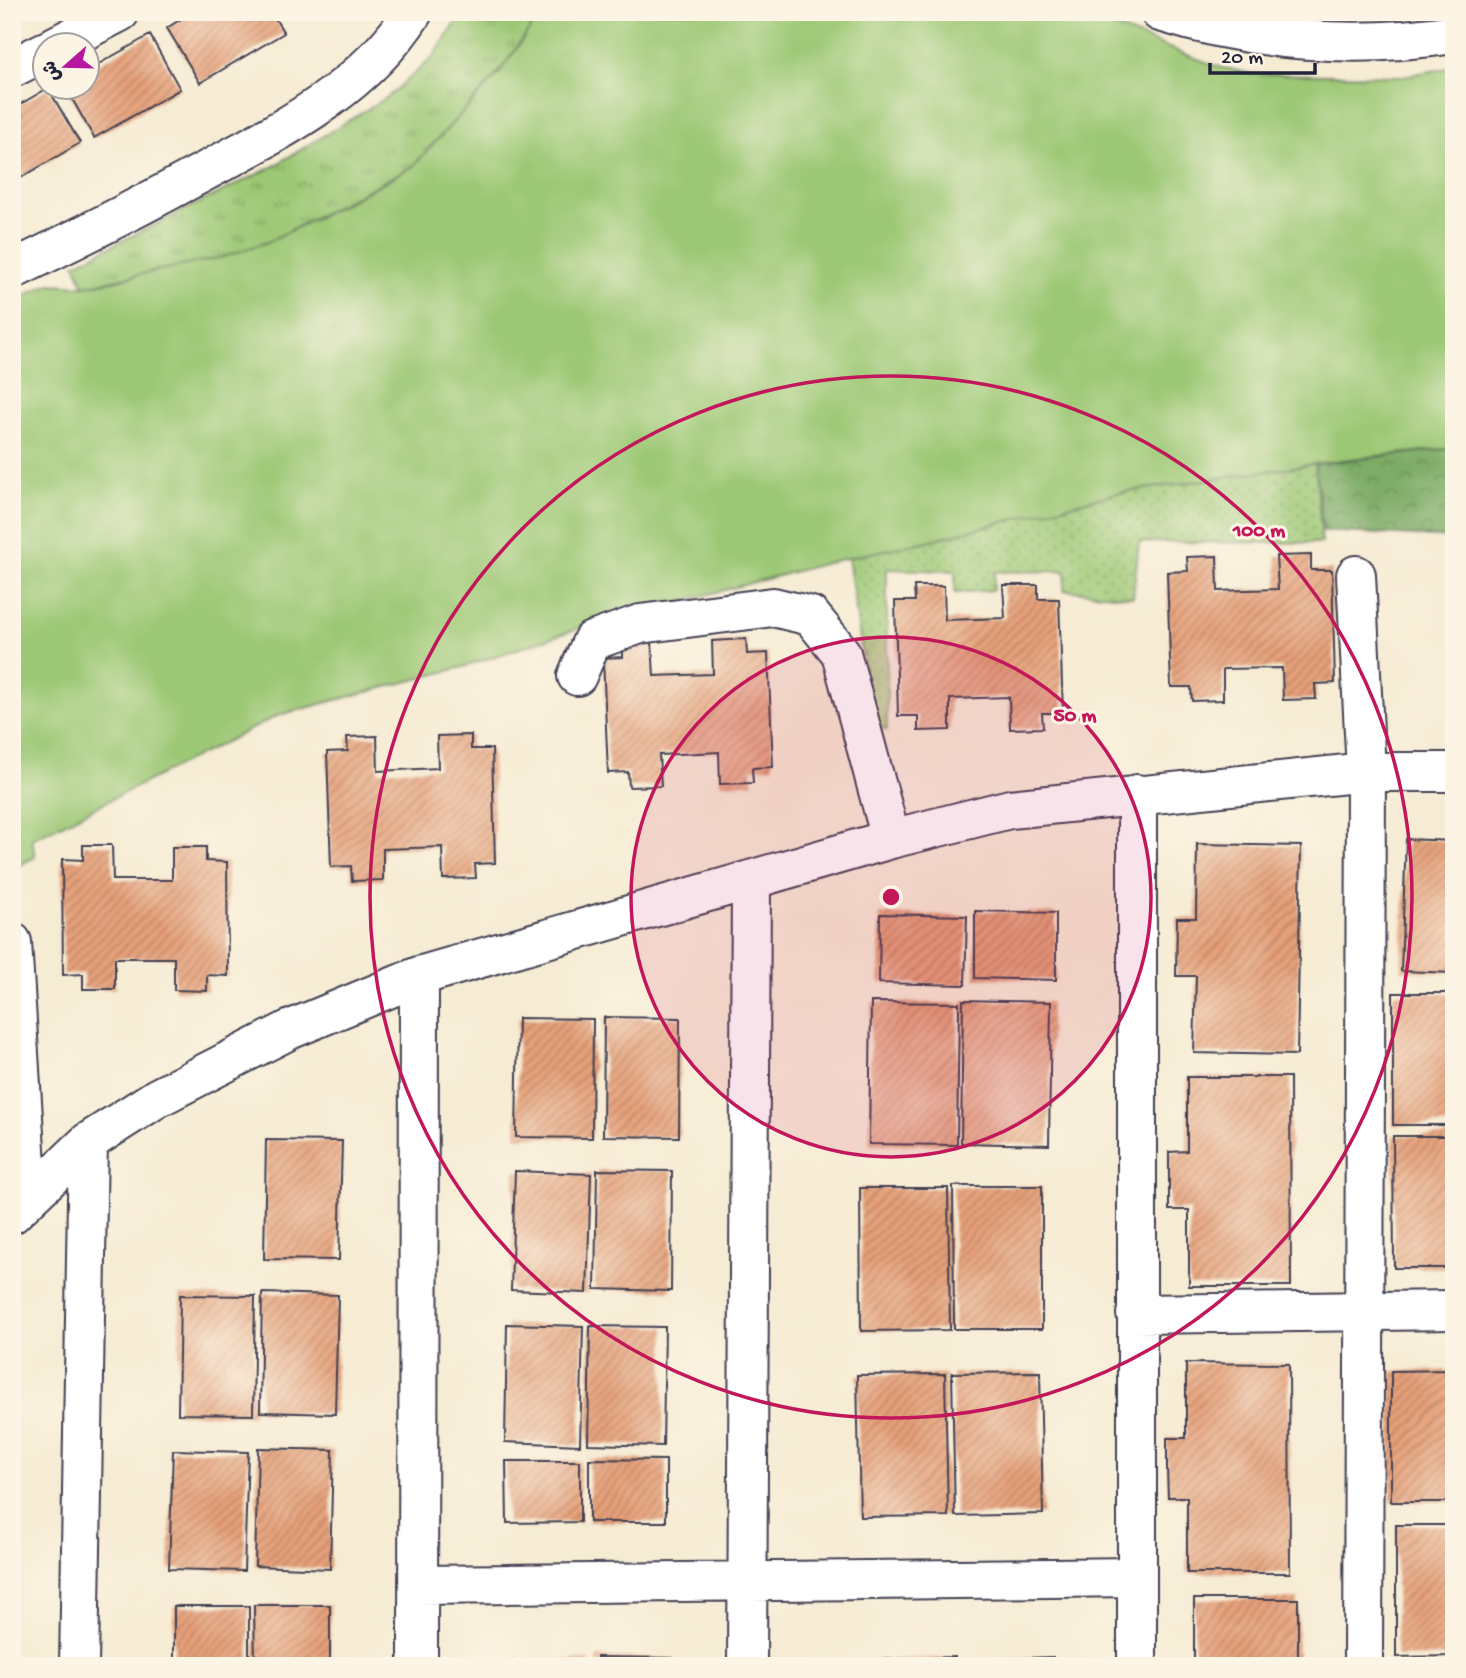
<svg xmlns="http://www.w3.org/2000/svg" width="1466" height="1678" font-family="'Gochi Hand','Playpen Sans Arabic',sans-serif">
	<defs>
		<pattern id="forest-crowns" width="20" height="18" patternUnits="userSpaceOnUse" patternTransform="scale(1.75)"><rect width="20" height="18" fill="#7dac66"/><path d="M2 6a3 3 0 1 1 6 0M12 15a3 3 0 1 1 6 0" fill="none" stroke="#668c55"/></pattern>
		<pattern id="park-tufts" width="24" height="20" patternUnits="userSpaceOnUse" patternTransform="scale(1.75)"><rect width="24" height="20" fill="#9cc875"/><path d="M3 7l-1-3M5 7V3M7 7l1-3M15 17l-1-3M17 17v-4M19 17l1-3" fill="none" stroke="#7fa261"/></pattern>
		<pattern id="garden-dots" width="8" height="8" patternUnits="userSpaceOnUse" patternTransform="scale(1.75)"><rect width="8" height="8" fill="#9cc875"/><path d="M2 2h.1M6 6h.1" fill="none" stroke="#7fa261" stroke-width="1.8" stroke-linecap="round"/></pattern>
		<pattern id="building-hatch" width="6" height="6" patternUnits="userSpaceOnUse" patternTransform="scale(1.75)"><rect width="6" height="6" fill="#e6a079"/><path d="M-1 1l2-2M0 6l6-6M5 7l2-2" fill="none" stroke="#ba8264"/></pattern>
	</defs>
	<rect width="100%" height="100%" fill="#fcf5e5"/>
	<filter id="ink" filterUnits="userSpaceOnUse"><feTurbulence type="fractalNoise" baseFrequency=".0143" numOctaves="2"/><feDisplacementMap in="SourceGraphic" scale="14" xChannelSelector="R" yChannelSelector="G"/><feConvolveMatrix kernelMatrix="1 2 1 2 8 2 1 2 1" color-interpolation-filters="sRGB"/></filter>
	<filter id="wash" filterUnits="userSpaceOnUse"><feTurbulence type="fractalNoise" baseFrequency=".00686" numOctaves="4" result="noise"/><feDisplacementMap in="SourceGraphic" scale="28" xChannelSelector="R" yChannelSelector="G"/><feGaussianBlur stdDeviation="1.57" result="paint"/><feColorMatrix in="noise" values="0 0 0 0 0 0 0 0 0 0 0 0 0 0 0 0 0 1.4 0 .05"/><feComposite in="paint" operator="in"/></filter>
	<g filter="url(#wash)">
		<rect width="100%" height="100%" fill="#f6ebd3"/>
		<path fill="#9cc875" stroke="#5f7558" stroke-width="2" d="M537 12H1075L1216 66 1252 74 1403 76 1454 67V448L1349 459 1118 493 928 541 838 560 577 629 463 667 279 715 32 839 35 857 12 869V301L50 284 84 286 114 281 270 241 348 202 413 166 500 72 531 27Z"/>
		<path fill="url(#forest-crowns)" stroke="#506750" stroke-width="2" d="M1454 448V538L1323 531 1315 464Z"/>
		<path fill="url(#park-tufts)" stroke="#5f7558" stroke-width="2" d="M463 12H537L531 27 500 71 413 166 270 241 223 257 84 286 75 264 272 167 389 96 432 58Z"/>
		<path fill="url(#garden-dots)" stroke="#5f7558" stroke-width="2" d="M1315 464 1322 543 1139 542 1133 597 1064 590 1066 571 995 572 993 590 955 593V571L887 569V730L873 726 848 558 928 541 1118 493Z"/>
		<g id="blocks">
			<path fill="url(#building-hatch)" d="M192 12H271L284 33 200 83 167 28Z
				M150 35 180 89 94 138 66 88H88V70Z
				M48 88 80 143 12 183V109Z
				M1311 555V570H1332L1335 683 1315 684 1316 699 1283 700 1282 668 1223 669V700L1192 701 1191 687H1171L1167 572 1188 571 1187 557 1217 556 1218 591 1278 589 1276 556Z
				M1003 585H1038V599H1059L1063 713H1042L1043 728 1010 729 1009 697 950 699V730L918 731V716H898L895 601H915L914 586H944L945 620 1005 618Z
				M746 639 747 654 768 653 773 767 752 768 753 783 720 784 719 752 659 755 661 786 629 787 628 772 608 773 603 658 623 657V643L652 642 654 676 713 674 712 641Z
				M471 735V749H492L495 863 475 864 476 878 443 879 442 847 383 849V880L352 881 351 866 331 867 327 752 348 751 347 737 377 736 378 771 438 768 437 736Z
				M1406 839 1454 841V973L1401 971Z
				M1197 844 1301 846 1297 1055 1194 1053 1196 976H1176L1177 918H1196Z
				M83 845H112L113 880H172V847H206V861L227 862 228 976 207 975V991L174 990V958H115V989H83V974L63 975 62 859 83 860Z
				M975 911 1056 913V980L975 978Z
				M880 914 967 916 965 985 879 983Z
				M1393 993H1454V1125H1393Z
				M963 1000 1051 1002 1049 1145 961 1143Z
				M871 1002 959 1003 957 1145 869 1144Z
				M604 1017 680 1018 679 1137 603 1136Z
				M518 1018 593 1019 592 1138 516 1137Z
				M1187 1077H1290L1291 1286H1189V1210H1169V1152L1187 1151Z
				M1393 1136H1454V1268H1394Z
				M266 1140 342 1141 339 1260 264 1259Z
				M597 1170 672 1171 671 1291 595 1289Z
				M515 1171 591 1174 587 1293 511 1290Z
				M953 1186H1042V1329H954Z
				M860 1188H948L950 1330 861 1331Z
				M262 1293 338 1295 335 1414 260 1412Z
				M180 1295 255 1296 253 1415 178 1414Z
				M507 1324 583 1326 580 1445 505 1442Z
				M590 1326 665 1327 663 1446 588 1444Z
				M1186 1363 1289 1364 1290 1573H1187V1497H1168L1167 1469V1438H1186Z
				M1454 1370V1502H1391V1371Z
				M1040 1372 1043 1514 955 1516 952 1373Z
				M945 1374 948 1516 860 1517 857 1375Z
				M258 1448 333 1450 330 1569 255 1566Z
				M173 1450 248 1452 244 1571 169 1569Z
				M589 1459 666 1460V1522H589Z
				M506 1461H580V1522L507 1523Z
				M1396 1525H1454V1656L1396 1657Z
				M1194 1599H1298V1666H1194Z
				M254 1605H330V1666H255Z
				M174 1606H249V1666H174Z
				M597 1657 673 1658V1666H597Z
				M955 1657V1666H867V1660Z
				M1053 1657V1666H964V1660Z
				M513 1660H590V1666H514Z"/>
		</g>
	</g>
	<g filter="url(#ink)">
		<use href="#blocks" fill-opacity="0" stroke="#424052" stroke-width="2"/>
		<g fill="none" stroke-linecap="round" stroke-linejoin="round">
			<g stroke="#424052" stroke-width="42">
				<path id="minor" d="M1160 12C1254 42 1357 49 1454 34
					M55 46 120 12
					M12 68 46 51
					M12 270C75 240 137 208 198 175 278 132 363 91 413 12
					M1356 575 1366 772 1363 1666
					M577 676 592 641 640 624 773 607 811 616 841 653 891 839
					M12 942 28 1197
					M12 1214 88 1142 157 1098 289 1030 419 976 891 839 1010 809 1366 772H1454
					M1136 1314 1454 1310
					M418 1585 1137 1577
					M79 1666 88 1142
					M418 1666 419 976
					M747 1666 751 881
					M1137 1666V794"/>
			</g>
			<use href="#minor" stroke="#fff" stroke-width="38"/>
		</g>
	</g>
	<circle cx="891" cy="897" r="260" fill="#c2185b" fill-opacity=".12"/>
	<g fill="none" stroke="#c2185b" stroke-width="3.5">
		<circle cx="891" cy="897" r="260"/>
		<circle cx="891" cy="897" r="521"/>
	</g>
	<circle cx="891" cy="897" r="10" fill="#c2185b" stroke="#fcf5e5" stroke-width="3.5"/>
	<g font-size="21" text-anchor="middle" font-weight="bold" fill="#c2185b" stroke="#fcf5e5" stroke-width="6" stroke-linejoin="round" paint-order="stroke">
		<text x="1259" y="536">100 m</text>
		<text x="1075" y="721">50 m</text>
	</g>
	<rect width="1466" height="1678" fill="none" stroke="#fcf5e5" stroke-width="42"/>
	<g transform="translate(66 66) rotate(250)"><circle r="33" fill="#fcf5e5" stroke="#a5a1a1" stroke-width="2"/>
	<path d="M0-5L12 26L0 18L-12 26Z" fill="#b5179e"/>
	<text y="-10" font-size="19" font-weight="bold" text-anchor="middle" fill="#22223b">ش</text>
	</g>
	<path d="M1210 63v10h105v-10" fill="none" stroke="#22223b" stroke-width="3.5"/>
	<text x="1221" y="63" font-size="21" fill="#22223b" stroke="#fcf5e5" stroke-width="5" paint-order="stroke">20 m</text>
</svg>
